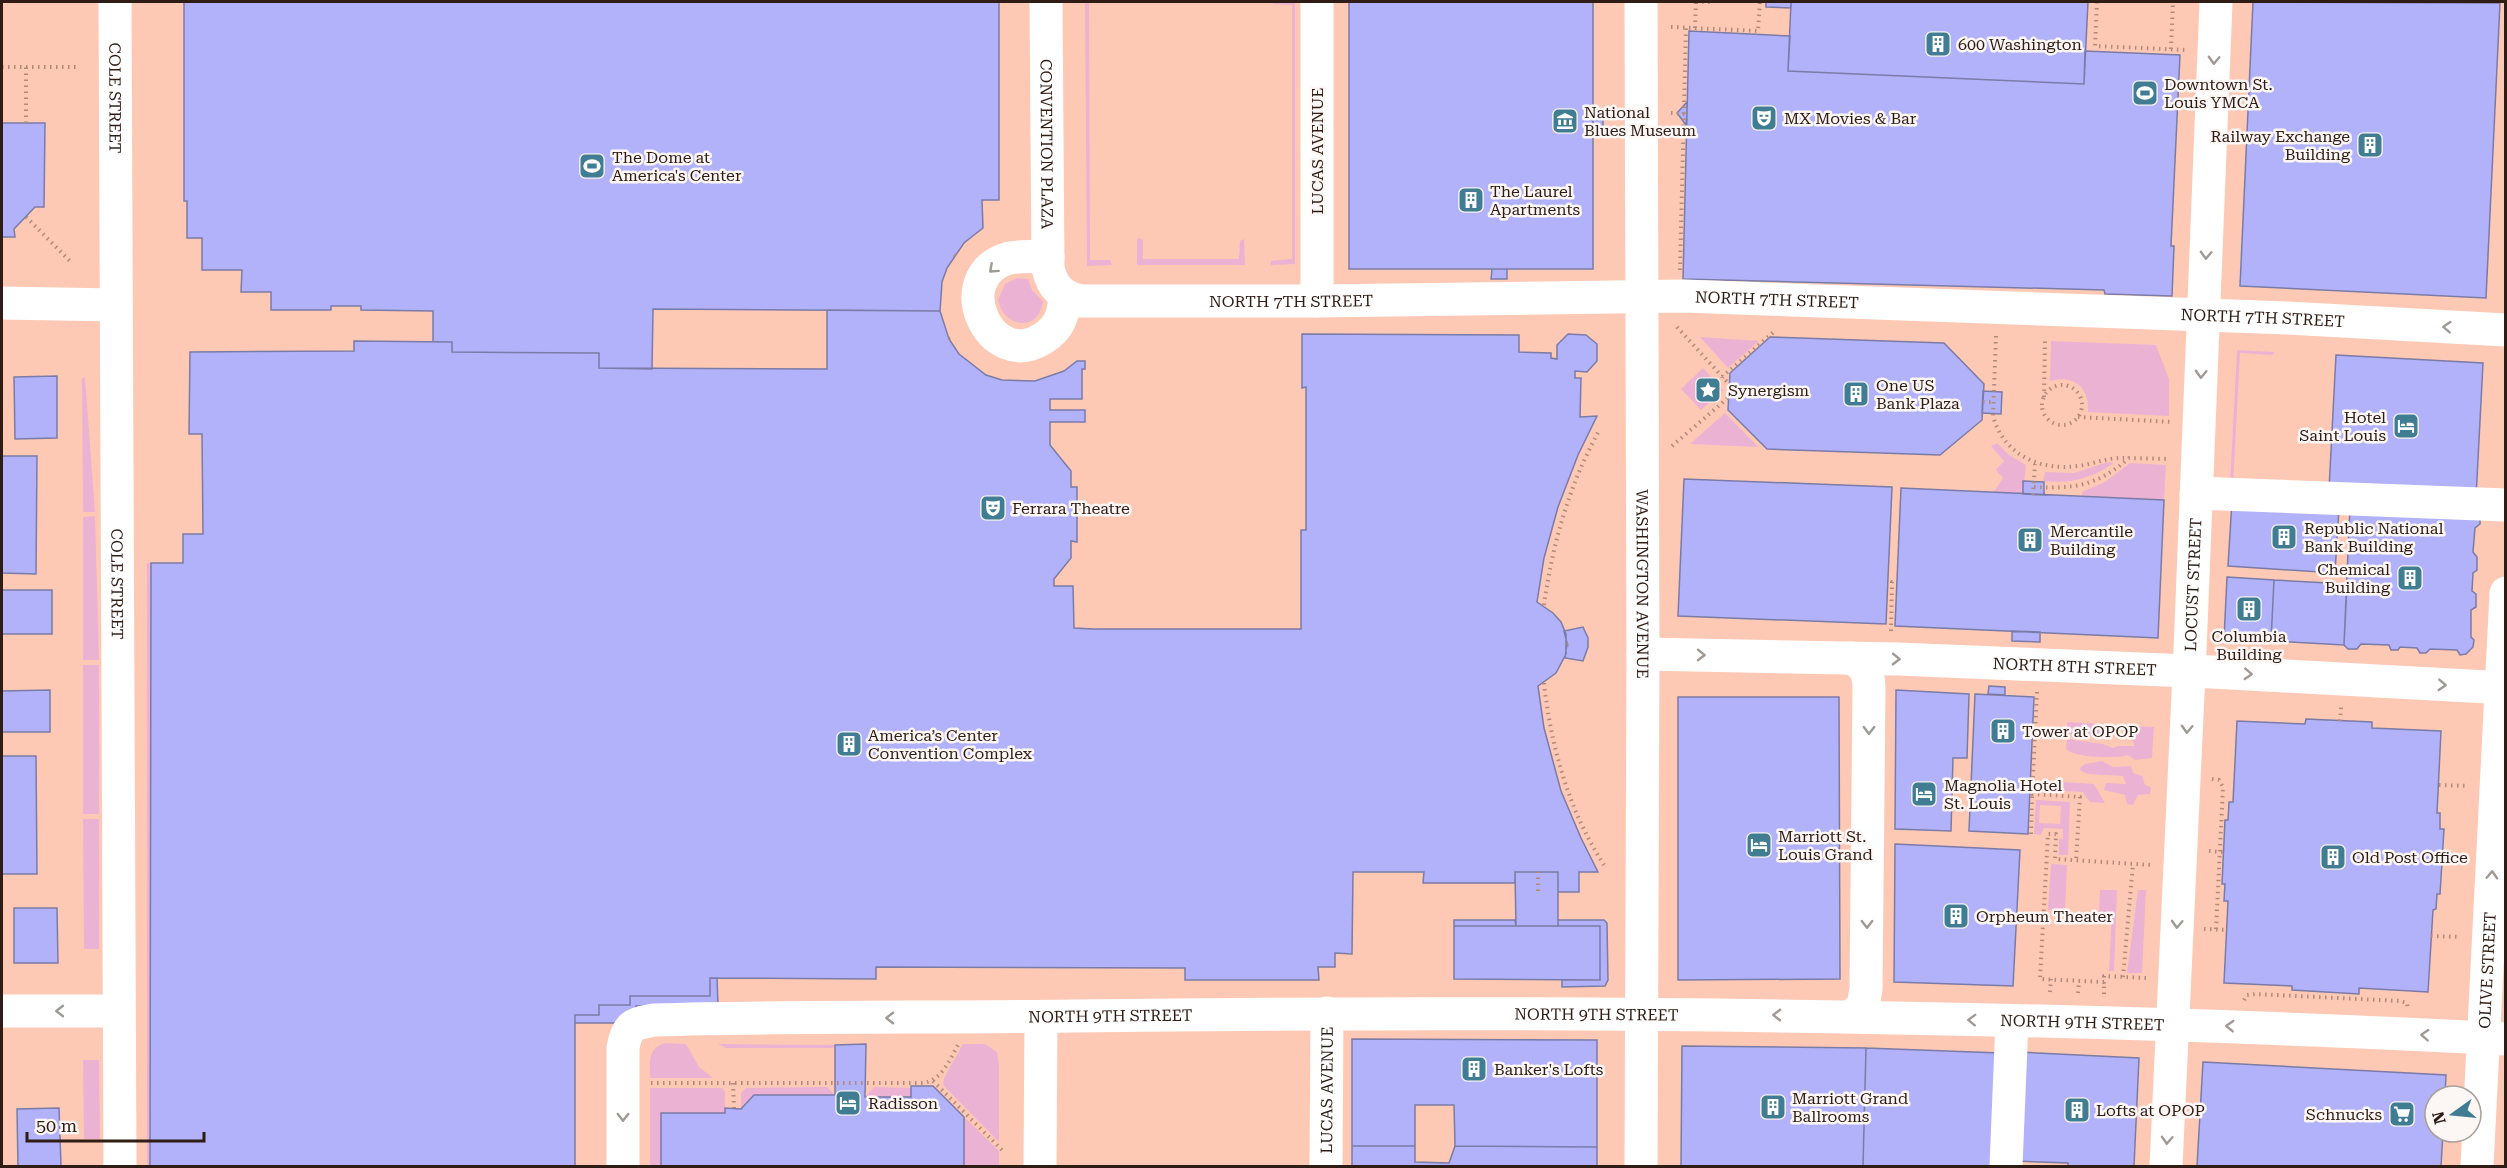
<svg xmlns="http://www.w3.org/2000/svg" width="2507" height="1168" font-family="'Roboto Serif',serif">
	<rect width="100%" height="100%" fill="#fec9b4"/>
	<path fill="#ebb2d3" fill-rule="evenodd" d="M1085 2H1089L1090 260H1110L1112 265 1087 266Z
		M1271 2H1295V264L1271 265V261L1292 259V5L1274 4Z
		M1139 238 1143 240V259H1239L1240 241 1244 239 1245 265H1137V240Z
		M1017 278 1028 279 1032 290 1043 301C1040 332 1004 329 998 300L1005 284Z
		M1700 337 1759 341 1728 368Z
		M2051 341 2156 345 2169 379V416L2088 412C2090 388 2074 374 2050 381Z
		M2237 350 2274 352 2273 355 2240 353 2233 484H2230Z
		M1703 368 1723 390 1701 410 1681 389Z
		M82 378H85L95 512H83Z
		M1725 413 1758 447 1690 444Z
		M1997 443 2009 455 2026 465 2023 494 1993 493 2003 478 1996 470 2004 461 1991 446Z
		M2108 462 2114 463C2090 479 2071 484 2043 481L2045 472 2074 473Z
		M2130 463 2166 465 2164 500 2082 497V492L2105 482Z
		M95 516 99 660H83V517Z
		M147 563H151L150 1166H147Z
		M83 665H99V814H83Z
		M2067 722 2101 724 2108 731V734L2096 736 2067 734Z
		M2128 726 2154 727 2152 758 2135 760 2128 755C2116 759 2075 758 2066 749L2067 739 2103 744 2113 748 2118 746H2135L2132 739 2123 736 2124 728Z
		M2102 761 2113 767 2131 766 2133 773 2142 776 2145 785 2151 787 2150 794 2138 795 2133 805 2127 804 2125 795 2104 790 2106 783 2126 784 2123 776 2088 774 2081 771 2080 768 2085 764Z
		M2064 782 2094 784 2105 803 2090 802 2083 792 2064 791Z
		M2036 800 2070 802 2068 855H2059V839H2063V829L2044 828 2041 835 2034 834ZM2040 805 2061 806 2060 824 2039 823Z
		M83 819H99V949H84Z
		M2051 864 2067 865 2065 911 2048 910Z
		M2100 890H2117L2114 971H2109L2112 915 2099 914Z
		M2138 890H2146L2142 973H2127Z
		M665 1043 686 1044 699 1067 713 1078H650C650 1062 647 1049 665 1043Z
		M718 1044 835 1045V1048H726Z
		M963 1044H985L997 1052 999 1066V1142L943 1085 944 1078Z
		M83 1060H99L100 1139H84Z
		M827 1087 835 1095H754L741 1109V1093L746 1088Z
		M874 1087 911 1088V1097H865Z
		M650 1088H722L725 1092V1113H661V1166H650Z
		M964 1117 999 1151V1166H964Z"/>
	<path fill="#b1b2fa" stroke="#7b7ba7" stroke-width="1.5" d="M184 2H999V200H982L983 228 964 243 947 268 942 282 940 311 653 309 652 369 599 368V353L452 352V342H433V311L361 310V306H331V310H271V292H241L242 270H202V238H187V201H184Z
		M1349 2H1593V269H1349Z
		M1766 2H1791V8L1766 7Z
		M1791 2H2088L2084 84 1788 71Z
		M2253 2 2500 3 2486 298 2240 286Z
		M1689 31 1790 36 1788 71 2084 84 2085 51 2180 55 2171 246H2174L2172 296 2105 294 2104 290 1683 279Z
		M1687 102V114L1686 125 1677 113Z
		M1593 109 1603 110V132H1593Z
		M2 123H45L44 207H35L14 229 15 237H2Z
		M1492 269H1507V279H1491Z
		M827 310 940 311 949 339 959 354 986 375 1002 380 1035 381 1064 371 1077 361H1085V369H1082V399H1050V410H1085V422H1050V445L1071 471V487H1077V542L1071 541V558L1054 579V586H1073L1074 628 1093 629H1301V530H1306V387L1302 388V334L1519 335V352L1551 353V358L1557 359V345L1568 334 1586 335 1597 344V361L1587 372 1575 371V378H1581L1580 417 1597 416 1578 455 1558 507 1544 558 1537 602 1553 613 1561 622 1566 634V654L1556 673 1538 686 1544 728 1561 791 1581 838 1598 872H1579V892H1558V872H1515V883H1423L1424 872H1353L1352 954 1335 953V967H1318L1319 980H1185V968L876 967V979L710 978V996H630V1005H599V1015H575V1166H150L151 563H183V534H203L202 434H189L190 352 354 351V341L452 342V352L599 353V368L827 369Z
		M1770 337 1944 343 1984 384 1982 420 1940 455 1767 449 1728 410 1730 373Z
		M2336 355 2483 363 2476 498 2329 489Z
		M57 376V438L15 439 14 377Z
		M1983 391 2002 392 2001 414 1982 413Z
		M2 456H37L36 574 2 573Z
		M1684 479 1892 487 1886 624 1678 616Z
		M2023 481 2044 482V495L2023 494Z
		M1901 488 2164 500 2158 638 1895 626Z
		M2232 501 2339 508 2335 573 2228 566Z
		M2350 506 2480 514V524L2475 528 2473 552 2477 557V570L2473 573 2472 591 2476 594V607L2471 610V637L2474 640 2473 647 2466 654 2460 655 2457 650 2430 649 2426 653H2420L2417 648 2400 647 2398 650H2391L2389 645 2361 644 2357 649H2348L2344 645Z
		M2227 577 2274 580 2271 641 2224 639Z
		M2274 580 2347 584 2344 645 2271 641Z
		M2 590H52V634H2Z
		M1583 627 1588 638V647L1583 661 1565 658 1567 643 1564 631Z
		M2012 631 2040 632V642L2012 641Z
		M1989 686 2005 687V695L1988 694Z
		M50 690V732H2V691Z
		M1896 690 1969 694 1967 758H1953L1951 831 1895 829Z
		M1975 694 2034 697 2028 834 1969 831Z
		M1678 697H1839L1840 979 1678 980Z
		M2306 719 2372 722V728L2441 731 2437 813H2440V829H2444L2442 862 2440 894H2437L2436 909 2433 910 2428 992 2359 988V994L2292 990V986L2224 983 2228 901H2224L2225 884H2222L2225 820H2228L2229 802H2233L2237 721 2305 724Z
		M2 756H36L37 874H2Z
		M1895 844 2020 850 2013 986 1894 982Z
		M1515 872H1558V926H1516Z
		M14 908H57L58 963H14Z
		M1454 920H1515L1516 926H1454Z
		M1558 920H1604L1607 923 1608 980 1605 986 1562 987V980H1600V926H1558Z
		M1454 926H1600V980L1454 979Z
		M710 978H717L718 1006H636V1023H575V1015H599V1005H630V996H710Z
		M1352 1039 1597 1040V1147L1455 1146 1454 1105H1415V1146H1352Z
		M866 1044 865 1097H911V1086H933L964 1117V1166H661V1113H725V1108L741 1109 754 1095H835V1045Z
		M1682 1046 1866 1048 1863 1166H1681Z
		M1866 1048 2000 1053 1997 1166H1863Z
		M2019 1052 2139 1058 2134 1166H2068V1163L2014 1161Z
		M2203 1062 2446 1075 2445 1096H2435V1132H2443L2441 1166H2197Z
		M59 1108 61 1166H18L17 1109Z
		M1352 1146H1415V1162L1449 1163 1455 1146 1597 1147V1166H1352Z"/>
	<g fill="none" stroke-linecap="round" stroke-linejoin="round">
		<path stroke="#b38a7a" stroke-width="4" stroke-dasharray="1.5 4.5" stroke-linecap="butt" d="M1696 2H1713
			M2097 2 2095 46 2186 50
			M1671 27 1758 31 1760 2
			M1695 28 1696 2
			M2171 49 2173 2
			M2 67H79
			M1671 113 1687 114
			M26 123V67
			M26 217 71 262
			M954 255 958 258
			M1680 270 1686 28
			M1677 327 1729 384
			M1996 336 1993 416C2004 455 2039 471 2078 466 2098 463 2106 457 2129 458
			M949 339 954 337
			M1722 377 1776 330
			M2042 405a20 20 0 1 1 40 0a20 20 0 1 1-40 0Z
			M2044 397 2045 338
			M1983 402H1993
			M2078 417 2173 422
			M1672 446 1729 397
			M2034 487C2075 489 2097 486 2129 458L2170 459
			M2033 495 2035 464
			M1544 605C1553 542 1569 485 1600 429
			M1891 631 1892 582H1897
			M1567 645H1573
			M1544 683C1551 747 1569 811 1604 865
			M2037 692 2032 794 2080 797 2076 861
			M2340 721 2341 707
			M2212 779 2219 780 2223 787 2216 930
			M2439 785 2469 786
			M2031 834 2032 794
			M2209 851 2223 852
			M2442 862H2465
			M1538 891V872
			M2204 929 2227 930
			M2431 936 2461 937
			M2123 977 2133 864
			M2146 978 2104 976V982L2040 979 2048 834H2056L2055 859 2152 865
			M2050 992 2051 979
			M2078 993 2079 981
			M2104 994V982
			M2244 1000 2247 995 2256 994 2400 1001 2407 1003 2408 1009
			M933 1081 1002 1150
			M651 1083H924C943 1079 950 1059 959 1043
			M733 1083 734 1108"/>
		<g stroke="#fff" stroke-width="33">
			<path id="s1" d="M1046 2 1048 268C1052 287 1062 297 1081 301H1317L1684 296 2288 318 2506 330"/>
			<path d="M1048 257C1034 257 1019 255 1006 259 948 279 990 371 1042 339 1059 329 1064 315 1065 296"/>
			<path d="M1317 301V2"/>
			<path d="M2 303 116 305"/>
			<path d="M2196 493 2506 505"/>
			<path id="s2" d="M1643 654 1898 659 2212 672 2506 688"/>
			<path d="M1851 658C1865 665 1869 673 1869 689L1866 989 1863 1006 1852 1016"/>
			<path d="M2 1011H119"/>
			<path id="s3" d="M623 1166V1048C627 1025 633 1024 654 1020 794 1016 934 1018 1073 1016 1551 1010 2028 1014 2506 1039"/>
			<path d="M1040 1166 1041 1017"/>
			<path id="s4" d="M1326 1166 1327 1013"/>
			<path d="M2006 1166 2012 1021"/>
			<path id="s5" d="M2166 1166 2190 651 2216 2"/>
			<path id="s6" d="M2477 1166 2506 593"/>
		</g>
		<g stroke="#fff" stroke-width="33">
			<path id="s7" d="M115 2 120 1166"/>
			<path id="s8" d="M1641 2 1643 654 1641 1166"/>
		</g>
	</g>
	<defs><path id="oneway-chevron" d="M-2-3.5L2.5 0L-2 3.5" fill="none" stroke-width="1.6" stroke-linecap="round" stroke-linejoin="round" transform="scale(1.5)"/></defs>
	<g stroke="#a19995">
		<use href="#oneway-chevron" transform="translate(2214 60) rotate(92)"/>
		<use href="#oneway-chevron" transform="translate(2206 255) rotate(92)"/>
		<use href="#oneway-chevron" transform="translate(993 269) rotate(138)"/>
		<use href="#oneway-chevron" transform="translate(2447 327) rotate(-177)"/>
		<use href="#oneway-chevron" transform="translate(2201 374) rotate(92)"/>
		<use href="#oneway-chevron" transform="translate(1701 655) rotate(1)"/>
		<use href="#oneway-chevron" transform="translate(1896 659) rotate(1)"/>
		<use href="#oneway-chevron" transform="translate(2248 674) rotate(3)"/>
		<use href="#oneway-chevron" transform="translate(2442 685) rotate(3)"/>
		<use href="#oneway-chevron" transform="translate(2187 729) rotate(93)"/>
		<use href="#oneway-chevron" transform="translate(1869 730) rotate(91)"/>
		<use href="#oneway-chevron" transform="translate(2492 875) rotate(-87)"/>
		<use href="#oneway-chevron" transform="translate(1867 924) rotate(90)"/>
		<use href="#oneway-chevron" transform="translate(2177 924) rotate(93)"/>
		<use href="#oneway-chevron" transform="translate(60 1011) rotate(180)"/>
		<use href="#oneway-chevron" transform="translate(1777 1015) rotate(-179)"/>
		<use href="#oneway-chevron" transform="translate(890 1018) rotate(180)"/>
		<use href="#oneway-chevron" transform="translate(1972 1020) rotate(-178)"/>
		<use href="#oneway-chevron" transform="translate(2230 1026) rotate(-177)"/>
		<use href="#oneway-chevron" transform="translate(2425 1035) rotate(-177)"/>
		<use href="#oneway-chevron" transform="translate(623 1117) rotate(90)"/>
		<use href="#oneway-chevron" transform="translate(2167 1140) rotate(93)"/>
	</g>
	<defs>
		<g id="building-square" transform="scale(1.35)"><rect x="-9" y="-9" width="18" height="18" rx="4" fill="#407d93" stroke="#fcf6f4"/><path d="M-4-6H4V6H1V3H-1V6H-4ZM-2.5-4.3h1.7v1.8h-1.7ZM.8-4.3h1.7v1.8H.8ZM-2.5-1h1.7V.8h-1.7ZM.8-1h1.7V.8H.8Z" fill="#fff"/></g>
		<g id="stadium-square" transform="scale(1.35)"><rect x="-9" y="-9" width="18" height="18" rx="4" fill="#407d93" stroke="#fcf6f4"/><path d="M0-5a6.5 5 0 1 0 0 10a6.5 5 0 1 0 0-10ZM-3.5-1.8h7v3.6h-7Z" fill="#fff"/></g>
		<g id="theatre-square" transform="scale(1.35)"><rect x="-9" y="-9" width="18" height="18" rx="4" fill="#407d93" stroke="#fcf6f4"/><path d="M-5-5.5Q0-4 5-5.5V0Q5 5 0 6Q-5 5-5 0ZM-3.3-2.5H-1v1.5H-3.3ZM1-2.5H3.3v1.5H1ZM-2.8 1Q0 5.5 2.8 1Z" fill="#fff"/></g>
		<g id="museum-square" transform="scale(1.35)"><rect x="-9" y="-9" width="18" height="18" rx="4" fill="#407d93" stroke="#fcf6f4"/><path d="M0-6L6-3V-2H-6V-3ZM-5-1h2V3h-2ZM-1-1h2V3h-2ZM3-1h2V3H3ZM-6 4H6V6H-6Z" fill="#fff"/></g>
		<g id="sight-square" transform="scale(1.35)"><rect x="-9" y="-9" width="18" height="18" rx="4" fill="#407d93" stroke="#fcf6f4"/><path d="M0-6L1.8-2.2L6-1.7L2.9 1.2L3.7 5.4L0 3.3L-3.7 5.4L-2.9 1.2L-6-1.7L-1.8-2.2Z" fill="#fff"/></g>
		<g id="hotel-square" transform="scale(1.35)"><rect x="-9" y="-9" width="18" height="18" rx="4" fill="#407d93" stroke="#fcf6f4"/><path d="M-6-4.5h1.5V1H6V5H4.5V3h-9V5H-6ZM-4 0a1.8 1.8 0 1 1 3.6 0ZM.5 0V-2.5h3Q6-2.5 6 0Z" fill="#fff"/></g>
		<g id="supermarket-square" transform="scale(1.35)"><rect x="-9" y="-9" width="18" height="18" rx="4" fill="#407d93" stroke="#fcf6f4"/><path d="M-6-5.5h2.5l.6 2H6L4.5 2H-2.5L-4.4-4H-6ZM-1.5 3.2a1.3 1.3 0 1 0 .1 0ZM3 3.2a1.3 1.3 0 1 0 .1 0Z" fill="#fff"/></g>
	</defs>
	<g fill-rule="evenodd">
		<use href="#building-square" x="1938" y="44"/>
		<use href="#stadium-square" x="2145" y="93"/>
		<use href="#theatre-square" x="1764" y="118"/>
		<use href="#museum-square" x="1565" y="121"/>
		<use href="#building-square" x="2370" y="145"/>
		<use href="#stadium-square" x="592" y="166"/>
		<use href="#building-square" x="1471" y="200"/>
		<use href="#sight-square" x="1708" y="390"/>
		<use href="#building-square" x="1856" y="394"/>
		<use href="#hotel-square" x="2406" y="426"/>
		<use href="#theatre-square" x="993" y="508"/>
		<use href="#building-square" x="2284" y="537"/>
		<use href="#building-square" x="2030" y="540"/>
		<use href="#building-square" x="2410" y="578"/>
		<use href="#building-square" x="2249" y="609"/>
		<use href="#building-square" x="2003" y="731"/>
		<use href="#building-square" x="849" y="744"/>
		<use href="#hotel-square" x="1924" y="794"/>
		<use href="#hotel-square" x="1759" y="845"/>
		<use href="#building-square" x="2333" y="857"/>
		<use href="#building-square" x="1956" y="916"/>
		<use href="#building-square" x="1474" y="1069"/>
		<use href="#hotel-square" x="848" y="1103"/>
		<use href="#building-square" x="1773" y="1107"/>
		<use href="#building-square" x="2077" y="1110"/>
		<use href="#supermarket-square" x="2402" y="1114"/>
	</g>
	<g text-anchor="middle" stroke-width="5" stroke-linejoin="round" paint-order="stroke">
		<g font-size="16" fill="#2f1c14" stroke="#fcf6f4" text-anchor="start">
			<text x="1958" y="50">600 Washington</text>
			<text x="2164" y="90">Downtown St.<tspan x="2164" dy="18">Louis YMCA</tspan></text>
			<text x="1584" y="118">National<tspan x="1584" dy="18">Blues Museum</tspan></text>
			<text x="1784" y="124">MX Movies &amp; Bar</text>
			<text x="2350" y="142" text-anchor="end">Railway Exchange<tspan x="2350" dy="18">Building</tspan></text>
			<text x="612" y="163">The Dome at<tspan x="612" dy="18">America's Center</tspan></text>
			<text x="1490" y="197">The Laurel<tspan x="1490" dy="18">Apartments</tspan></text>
			<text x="1876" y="391">One US<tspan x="1876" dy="18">Bank Plaza</tspan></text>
			<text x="1728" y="396">Synergism</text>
			<text x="2386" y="423" text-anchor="end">Hotel<tspan x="2386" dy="18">Saint Louis</tspan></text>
			<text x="1012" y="514">Ferrara Theatre</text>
			<text x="2304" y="534">Republic National<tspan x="2304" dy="18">Bank Building</tspan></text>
			<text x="2050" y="537">Mercantile<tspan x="2050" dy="18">Building</tspan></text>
			<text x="2390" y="575" text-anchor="end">Chemical<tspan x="2390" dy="18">Building</tspan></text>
			<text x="2249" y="642" text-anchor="middle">Columbia<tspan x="2249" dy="18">Building</tspan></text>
			<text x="2022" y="737">Tower at OPOP</text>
			<text x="868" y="741">America’s Center<tspan x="868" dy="18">Convention Complex</tspan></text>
			<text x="1944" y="791">Magnolia Hotel<tspan x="1944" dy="18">St. Louis</tspan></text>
			<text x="1778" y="842">Marriott St.<tspan x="1778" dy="18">Louis Grand</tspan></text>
			<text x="2352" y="863">Old Post Office</text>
			<text x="1976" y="922">Orpheum Theater</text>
			<text x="1494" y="1075">Banker's Lofts</text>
			<text x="1792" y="1104">Marriott Grand<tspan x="1792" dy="18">Ballrooms</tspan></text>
			<text x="868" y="1109">Radisson</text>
			<text x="2096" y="1116">Lofts at OPOP</text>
			<text x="2382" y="1120" text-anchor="end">Schnucks</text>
		</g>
		<g font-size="16" fill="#2f1c14" stroke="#fcf6f4">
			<text dy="6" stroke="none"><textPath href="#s7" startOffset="96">COLE STREET</textPath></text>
			<text dy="6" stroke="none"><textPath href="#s1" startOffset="142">CONVENTION PLAZA</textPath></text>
			<text transform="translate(1317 151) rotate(-90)" y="6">LUCAS AVENUE</text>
			<text dy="6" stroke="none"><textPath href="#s1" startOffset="1012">NORTH 7TH STREET</textPath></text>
			<text dy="6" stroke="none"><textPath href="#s1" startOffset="526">NORTH 7TH STREET</textPath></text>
			<text dy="6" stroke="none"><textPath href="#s1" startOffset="1498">NORTH 7TH STREET</textPath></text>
			<text dy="6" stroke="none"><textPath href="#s7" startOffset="582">COLE STREET</textPath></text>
			<text dy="6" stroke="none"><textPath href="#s8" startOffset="582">WASHINGTON AVENUE</textPath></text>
			<text dy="6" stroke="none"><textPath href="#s5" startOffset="582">LOCUST STREET</textPath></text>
			<text dy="6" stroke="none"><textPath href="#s2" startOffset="432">NORTH 8TH STREET</textPath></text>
			<text dy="6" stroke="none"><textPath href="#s6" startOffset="196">OLIVE STREET</textPath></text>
			<text dy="6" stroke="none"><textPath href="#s3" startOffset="1107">NORTH 9TH STREET</textPath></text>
			<text dy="6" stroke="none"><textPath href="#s3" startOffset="621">NORTH 9TH STREET</textPath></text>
			<text dy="6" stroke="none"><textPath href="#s3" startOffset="1593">NORTH 9TH STREET</textPath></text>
			<text dy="6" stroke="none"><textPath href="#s4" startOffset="76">LUCAS AVENUE</textPath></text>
		</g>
	</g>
	<rect width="2507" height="1168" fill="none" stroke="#2f1c14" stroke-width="6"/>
	<g transform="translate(2453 1114) rotate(255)"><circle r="28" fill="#fcf6f4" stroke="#aa9f9a" stroke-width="1.5"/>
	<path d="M0-4.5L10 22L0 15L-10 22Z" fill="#407d93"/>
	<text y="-9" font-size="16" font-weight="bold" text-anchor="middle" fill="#2f1c14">N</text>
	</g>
	<path d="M27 1132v9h177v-9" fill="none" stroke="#2f1c14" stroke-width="3"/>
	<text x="36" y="1132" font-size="18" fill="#2f1c14" stroke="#fcf6f4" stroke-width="4.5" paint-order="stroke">50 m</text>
</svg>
